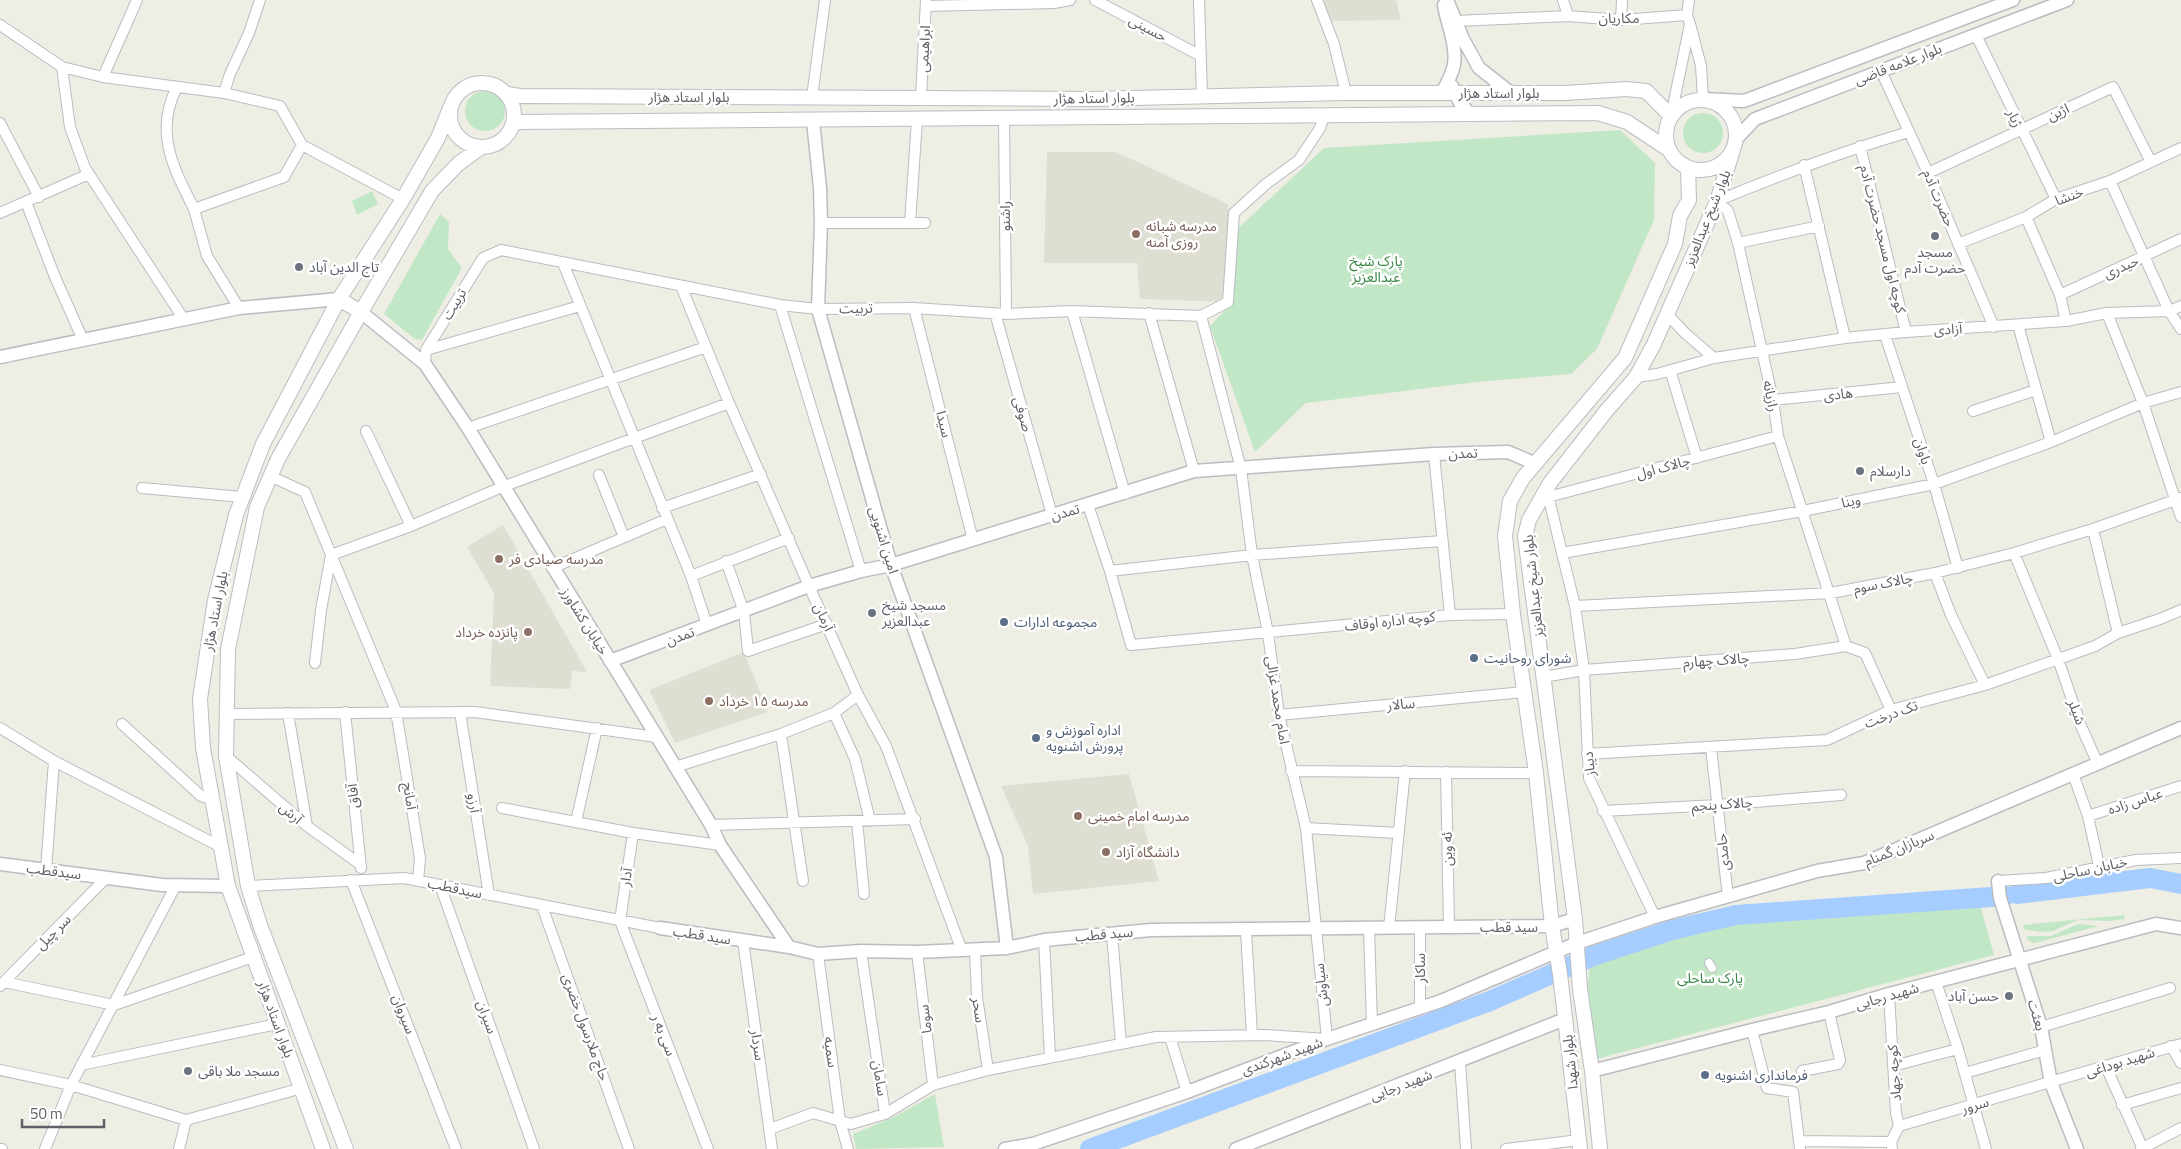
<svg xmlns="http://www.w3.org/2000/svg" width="2181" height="1149" font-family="'Titillium Web','Noto Sans Arabic',sans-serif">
	<rect width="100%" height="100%" fill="#efeee5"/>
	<path fill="#dfded3" d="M1321 0H1396L1401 20 1328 21Z
		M1047 152H1116L1228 204V302L1140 299 1137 263H1044Z
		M503 525 587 672 572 671 570 689 490 686 494 593 467 547Z
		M744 652 768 712 675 743 649 690Z
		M1129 774 1159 881 1033 894 1028 846 1001 786Z"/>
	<path fill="#c2e7c6" d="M465 111a20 20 0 1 1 40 0a20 20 0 1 1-40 0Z
		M1683 133a20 20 0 1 1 40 0a20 20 0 1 1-40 0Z
		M1620 130 1655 163 1654 220 1597 349 1571 374 1477 382 1306 403 1255 452 1210 326 1234 301V232L1324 148Z
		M372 191 378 204 357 215 352 201Z
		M440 214 449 222 448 249 462 268 422 340 415 339 384 314Z
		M1980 905 1994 955 1596 1059 1587 989 1590 964 1697 930 1750 920Z
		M2124 915 2125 919 2110 921 2078 920 2053 931 2040 932 2024 929 2023 925Z
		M2078 924 2099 926 2035 943H2032L2027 939V936H2051Z
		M935 1094 944 1147 856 1149 853 1134 892 1118Z"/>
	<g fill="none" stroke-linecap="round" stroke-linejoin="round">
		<path stroke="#a6cdff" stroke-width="20" d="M2017 894 2150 878 2181 884
			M1090 1149 1490 1001 1593 956 1672 930 1736 915 2005 896"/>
		<g stroke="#babcc1" stroke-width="10">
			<path id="pedestrian" d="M1709 963 1712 968"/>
		</g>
		<g stroke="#babcc1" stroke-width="12">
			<path id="minor" d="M1095 0 1201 56
				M1199 0 1202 97
				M1317 0 1334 44 1346 93
				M1563 0 1568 16 1621 20 1687 15
				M1689 0 1687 15 1689 21
				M926 6 1054 3 1070 0
				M1621 20 1622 0
				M1456 21 1568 16
				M0 25 62 67
				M1976 35 2056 199
				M1881 71 1928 173 1994 327
				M103 77 137 0
				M177 87C154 132 173 167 194 209
				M224 93 230 74 249 33 260 0
				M812 97 825 0
				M921 98 926 0
				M1671 116 1690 24 1701 66 1703 99
				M1004 118 1006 314
				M0 123 39 197
				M1860 146 1906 332
				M1804 165 1845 338
				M1928 173 2113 87 2151 162
				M2110 181 2169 311 2181 329
				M26 202 55 277 83 340
				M0 213 89 174
				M2026 217 2060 295 2066 321
				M821 223H925
				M910 223 917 120
				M1738 243 1819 226
				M1958 244 2026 217 2056 199 2110 181 2181 148
				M563 263 691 576 707 625
				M681 286 729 403 809 586 858 695 886 746 962 951
				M2060 295 2181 239
				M780 305 861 571
				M239 308 207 256 194 209 284 177 302 145
				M914 308 973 540
				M1072 311 1125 494
				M995 313 1052 515
				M1149 313 1194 471
				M2107 313 2143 403 2181 517
				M1667 314 1686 334 1714 358
				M1201 316 1228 302 1234 213 1266 184 1299 160 1320 128 1324 115
				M183 318 85 168 70 127 62 67 103 77 224 93 280 106 302 145 403 199
				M2018 325 2051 442
				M1885 335 1934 484 1958 568
				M426 350 580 306
				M425 364 426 350 483 258 501 250 780 305 818 309 914 308 1006 314 1072 311 1201 316
				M1670 370 1697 458
				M1636 377 1657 374 1714 358 1845 338 1906 332 2066 321 2107 313 2169 311 2181 306
				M1773 400 1902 387
				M1973 411 2036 390
				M468 428 706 347
				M366 431 411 526
				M1434 454 1450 615
				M599 475 624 537
				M270 476 305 492 396 711 420 858 418 881
				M142 488 242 497
				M1547 491 1562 553
				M1548 497 1778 436
				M1088 505 1110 571 1131 645 1450 615 1513 614
				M662 508 761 474
				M2093 529 2118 633
				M2014 553 2058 659 2081 726 2098 764
				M726 561 744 612 748 651 827 624
				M552 568 667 519
				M1110 571 1252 555 1442 541
				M1935 573 1951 615 1985 685
				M691 576 789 538
				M1575 606 1831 593 1935 573 2014 553 2093 529 2181 498
				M1846 646 1795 654 1584 670 1575 606 1562 553 1803 511 1934 484 2051 442 2143 403 2181 392
				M315 663 321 610 331 555 411 526 502 487 729 403
				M1543 677 1584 670 1589 778 1655 917
				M1891 710 1865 653 1846 646 1778 436 1773 400 1738 243 1728 211 1717 201C1780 175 1843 151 1909 132
				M345 712 361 868
				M460 712 489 895
				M288 713 307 826
				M834 713 855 759 870 821
				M226 714 475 712 656 737
				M1279 715 1524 692
				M122 724 201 796 210 799
				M0 728 54 761 221 847
				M781 734 803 881
				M1711 748 1728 897
				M1587 754 1827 740 1891 710 1985 685 2095 646 2118 633 2160 619 2181 610
				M226 756 307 826 361 865
				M675 767 781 734 834 713 858 695
				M1291 771 1536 773
				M1446 772 1449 927
				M2073 774 2088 816 2099 866
				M502 808 633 833 720 845
				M1603 811 1718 805 1841 795
				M2088 816 2181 786
				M857 821 864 894
				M576 822 597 728
				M711 825 915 819
				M1306 828 1398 833
				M633 833 620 921 708 1149
				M46 870 54 761
				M351 880 456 1149
				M1998 881 2046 878 2136 860 2181 858
				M440 885 534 1149
				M248 886 404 878 660 928
				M542 906 629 1149
				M1389 928 1405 771
				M1420 928V1008
				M1369 929 1372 1024
				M1246 930 1252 1035
				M1112 934 1121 1044
				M1044 940 1050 1057
				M743 941 772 1149
				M975 950 977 997 988 1070
				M917 952 933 1085
				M818 954 840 1121 848 1149
				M4 982 114 1005 253 957
				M1936 982 1958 1049 1986 1149
				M0 986 106 878
				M1889 994 1896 1113 1899 1126 1891 1142 1892 1149
				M2041 1027 2170 988
				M1752 1030 1767 1088 1793 1092 1800 1149
				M1170 1037 1187 1092
				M2171 1046 2181 1063
				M1460 1062 1466 1149
				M81 1065 277 1024
				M1893 1066 1958 1049
				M2106 1067 2143 1149
				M0 1070 71 1085 186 1120 302 1088
				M1802 1071 1838 1064 1840 1060 1829 1012
				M1965 1073 2045 1050
				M2122 1105 2181 1088
				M885 1114 933 1085 988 1070 1156 1037 1264 1035 1327 1039 1306 828 1279 715 1268 633 1252 555 1241 469 1201 316
				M1899 1126 2181 1044
				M770 1129 813 1113 851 1124 885 1114 861 951
				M1800 1141 1891 1142
				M0 1149H2
				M45 1149 71 1085 176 885
				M179 1149 186 1120
				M1506 1149 1579 1140
				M2141 1149 2181 1128"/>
		</g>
		<g stroke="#babcc1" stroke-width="15">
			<path id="tertiary" d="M1447 0 1463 39 1479 68 1511 93
				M1452 86 1460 103 1470 114
				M1435 93 1444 90C1447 82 1453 73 1454 64 1457 45 1447 24 1444 5
				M1703 99 1744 101 2013 0
				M813 121 820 188 821 223 818 309 891 565 996 857 1007 948
				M1736 139 1755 119 2067 0
				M361 312 425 364 468 428 711 825 720 845 789 947
				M0 357 239 308 339 299
				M610 661 809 586 861 571 891 565 1194 471 1434 454 1508 452 1534 463
				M0 864 162 885 228 886
				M1998 881 2000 898 2041 1027 2051 1083 2077 1149
				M660 928 789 947 818 954 861 951 917 952 1007 948 1044 940 1151 930 1552 926 1575 919
				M1592 1071 1752 1030 1829 1012 1889 994 2156 924 2181 928
				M1005 1149 1033 1144 1187 1092 1327 1039 1441 1001 1577 943 1655 917 1817 871 1864 863 2181 728
				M1236 1149 1565 1019"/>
		</g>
		<g stroke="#bbbdc3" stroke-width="16">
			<path id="secondary" d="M450 115a32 32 0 1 1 64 0a32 32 0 1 1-64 0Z
				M507 94 520 96 1092 99 1346 93H1565L1626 89 1646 91 1671 116
				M1666 135a35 35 0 1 1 70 0a35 35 0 1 1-70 0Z
				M514 122 1598 113 1627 122 1668 149
				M339 299 361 312
				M323 1149 228 886 203 748 200 699 215 600 236 515 263 444 339 299 403 199 438 138 450 108
				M346 1149 260 925 248 886 226 756 228 649 257 507 278 459 361 312 432 191 458 164 480 148
				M1580 1149 1560 974 1552 926 1536 773 1513 614 1505 536 1510 501 1523 478 1625 358 1675 244 1680 216 1689 200 1688 168
				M1600 1149 1592 1071 1580 989 1575 919 1525 536 1529 520 1550 483 1607 410 1636 377 1654 344 1717 201 1733 150"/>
		</g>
		<use href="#pedestrian" stroke="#fff" stroke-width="8"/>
		<use href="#minor" stroke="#fff" stroke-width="10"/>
		<use href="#tertiary" stroke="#fff" stroke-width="12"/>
		<use href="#secondary" stroke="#fff" stroke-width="14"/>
	</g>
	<g fill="#8d6e63" stroke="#fff" stroke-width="2">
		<circle cx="1136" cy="234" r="5"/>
		<circle cx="499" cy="559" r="5"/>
		<circle cx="528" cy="632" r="5"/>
		<circle cx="709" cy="701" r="5"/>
		<circle cx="1078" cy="816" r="5"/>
		<circle cx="1106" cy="852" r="5"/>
	</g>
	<g fill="#6b7280" stroke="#fff" stroke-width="2">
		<circle cx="1935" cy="236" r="5"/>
		<circle cx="299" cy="267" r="5"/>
		<circle cx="1860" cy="471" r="5"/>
		<circle cx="872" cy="613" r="5"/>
		<circle cx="2009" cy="996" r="5"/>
		<circle cx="188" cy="1071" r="5"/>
	</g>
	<g fill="#5c6f8a" stroke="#fff" stroke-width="2">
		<circle cx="1004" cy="622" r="5"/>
		<circle cx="1474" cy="658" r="5"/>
		<circle cx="1036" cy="738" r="5"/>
		<circle cx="1705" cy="1075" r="5"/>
	</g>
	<g text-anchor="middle" stroke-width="5" stroke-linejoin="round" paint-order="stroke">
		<g font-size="14" fill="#5d6066" stroke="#fff">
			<text x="1619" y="23">مکاریان</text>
			<text transform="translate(1148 28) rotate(28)" y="5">حسینی</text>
			<text transform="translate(924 49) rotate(-87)" y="5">ابراهیمی</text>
			<text transform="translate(1898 64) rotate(-21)" y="5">بلوار علامه قاضی</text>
			<text x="1499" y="98">بلوار استاد هژار</text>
			<text x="689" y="102">بلوار استاد هژار</text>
			<text transform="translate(1094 98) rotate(-1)" y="5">بلوار استاد هژار</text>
			<text transform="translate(2058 112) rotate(-24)" y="5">اژین</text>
			<text transform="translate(2015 118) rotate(65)" y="5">ژیار</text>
			<text transform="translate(2069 196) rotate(-21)" y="5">خنشا</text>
			<text transform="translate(1939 198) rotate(67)" y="5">حضرت آدم</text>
			<text transform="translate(1005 216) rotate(-90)" y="5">راشنو</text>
			<text transform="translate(1707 218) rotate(-68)" y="5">بلوار شیخ عبدالعزیز</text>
			<text transform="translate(1883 239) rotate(76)" y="5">کوچه اول مسجد حضرت آدم</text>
			<text transform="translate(2121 267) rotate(-24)" y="5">حیدری</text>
			<text transform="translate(454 304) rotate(-59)" y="5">تربیت</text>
			<text transform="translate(856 308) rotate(-1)" y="5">تربیت</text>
			<text transform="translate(1948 329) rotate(-3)" y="5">آزادی</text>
			<text transform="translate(1838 394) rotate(-6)" y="5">هادی</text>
			<text transform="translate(1771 396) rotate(79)" y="5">رازیانه</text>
			<text transform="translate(1023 414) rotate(74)" y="5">صوفی</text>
			<text transform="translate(944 424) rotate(76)" y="5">سیدا</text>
			<text transform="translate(1923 451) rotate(72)" y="5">باوان</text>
			<text transform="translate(1463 453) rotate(-2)" y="5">تمدن</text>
			<text transform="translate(1663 467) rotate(-15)" y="5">چالاک اول</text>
			<text transform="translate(1851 501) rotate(-12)" y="5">وینا</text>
			<text transform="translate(1065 512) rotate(-16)" y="5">تمدن</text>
			<text transform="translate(884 540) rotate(73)" y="5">امین اشنویی</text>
			<text transform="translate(1883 583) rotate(-11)" y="5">چالاک سوم</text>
			<text transform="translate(1533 586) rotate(-96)" y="5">بلوار شیخ عبدالعزیز</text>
			<text transform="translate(215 611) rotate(-79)" y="5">بلوار استاد هژار</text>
			<text transform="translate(824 617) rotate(65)" y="5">آرمان</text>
			<text transform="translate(585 621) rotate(58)" y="5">خیابان کشاورز</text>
			<text transform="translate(1390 621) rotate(-6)" y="5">کوچه اداره اوقاف</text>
			<text transform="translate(680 636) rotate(-20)" y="5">تمدن</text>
			<text transform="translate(1716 660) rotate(-4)" y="5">چالاک چهارم</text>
			<text transform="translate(1278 700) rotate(81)" y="5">امام محمد غزالی</text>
			<text transform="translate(1401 704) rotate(-5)" y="5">سالار</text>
			<text transform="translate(2077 712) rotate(70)" y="5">شیلر</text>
			<text transform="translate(1891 714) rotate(-20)" y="5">تک درخت</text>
			<text transform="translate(1589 764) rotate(-96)" y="5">دیباز</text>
			<text transform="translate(353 796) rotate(-96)" y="5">آفاق</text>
			<text transform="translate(410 796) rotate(81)" y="5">آمانج</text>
			<text transform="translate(2135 801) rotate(-18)" y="5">عباس زاده</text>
			<text transform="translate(474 803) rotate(81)" y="5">آرزو</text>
			<text transform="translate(1722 804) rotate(-4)" y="5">چالاک پنجم</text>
			<text transform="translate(291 813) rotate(41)" y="5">آرش</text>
			<text transform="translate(1899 848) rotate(-22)" y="5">سربازان گمنام</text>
			<text transform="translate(1447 849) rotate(-91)" y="5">ئه وین</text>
			<text transform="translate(1723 852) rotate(-96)" y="5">حامدی</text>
			<text transform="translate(2090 869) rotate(-12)" y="5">خیابان ساحلی</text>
			<text transform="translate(54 871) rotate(7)" y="5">سیدقطب</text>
			<text transform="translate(626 877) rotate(-81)" y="5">آدار</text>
			<text transform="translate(455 888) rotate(12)" y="5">سیدقطب</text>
			<text x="1509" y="932">سید قطب</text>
			<text transform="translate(53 932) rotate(-45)" y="5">سر چیل</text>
			<text transform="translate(1104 934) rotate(-5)" y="5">سید قطب</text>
			<text transform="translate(702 935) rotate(9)" y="5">سید قطب</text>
			<text transform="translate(1420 968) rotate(-90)" y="5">ساکار</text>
			<text transform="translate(1321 985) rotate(-96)" y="5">سیاوش</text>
			<text transform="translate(1887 996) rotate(-16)" y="5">شهید رجایی</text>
			<text transform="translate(979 1010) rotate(82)" y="5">سحر</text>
			<text transform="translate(404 1014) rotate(69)" y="5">سیروان</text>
			<text transform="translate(2037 1015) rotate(74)" y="5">بعثت</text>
			<text transform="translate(487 1017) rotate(70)" y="5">سیران</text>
			<text transform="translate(276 1019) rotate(70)" y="5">بلوار استاد هژار</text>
			<text transform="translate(925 1019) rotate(-97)" y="5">سوما</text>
			<text transform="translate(586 1027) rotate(70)" y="5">حاج ملارسول خضری</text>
			<text transform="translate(664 1035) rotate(69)" y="5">سی به ر</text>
			<text transform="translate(758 1045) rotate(82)" y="5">سردار</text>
			<text transform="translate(831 1052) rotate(82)" y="5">سمیه</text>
			<text transform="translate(1282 1056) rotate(-20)" y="5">شهید شهرکندی</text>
			<text transform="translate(1570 1062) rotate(-96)" y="5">بلوار شهدا</text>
			<text transform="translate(2120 1062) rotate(-17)" y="5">شهید بوداغی</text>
			<text transform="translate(1894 1073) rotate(-94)" y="5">کوچه جهاد</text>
			<text transform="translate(880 1078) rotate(81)" y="5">سامان</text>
			<text transform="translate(1401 1085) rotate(-21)" y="5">شهید رجایی</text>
			<text transform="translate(1975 1105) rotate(-16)" y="5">سرور</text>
		</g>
		<g font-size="14" fill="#785e54" stroke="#fff" text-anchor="start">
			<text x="1146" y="231">مدرسه شبانه<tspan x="1146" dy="16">روزی آمنه</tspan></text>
			<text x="509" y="564">مدرسه صیادی فر</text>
			<text x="518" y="637" text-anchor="end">پانزده خرداد</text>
			<text x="719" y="706">مدرسه ۱۵ خرداد</text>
			<text x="1088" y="821">مدرسه امام خمینی</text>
			<text x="1116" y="857">دانشگاه آزاد</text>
		</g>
		<g font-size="14" fill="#5b616d" stroke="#fff" text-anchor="start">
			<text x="1935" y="257" text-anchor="middle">مسجد<tspan x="1935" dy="16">حضرت آدم</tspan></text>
			<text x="309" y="272">تاج الدین آباد</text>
			<text x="1870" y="476">دارسلام</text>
			<text x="882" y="610">مسجد شیخ<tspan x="882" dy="16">عبدالعزیر</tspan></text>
			<text x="1999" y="1001" text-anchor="end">حسن آباد</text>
			<text x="198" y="1076">مسجد ملا باقی</text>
		</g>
		<g font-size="14" fill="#358542" stroke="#fff">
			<text x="1376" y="266">پارک شیخ<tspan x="1376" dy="16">عبدالعزیز</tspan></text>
			<text x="1710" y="983">پارک ساحلی</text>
		</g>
		<g font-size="14" fill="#4e5e75" stroke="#fff" text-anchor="start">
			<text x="1014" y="627">مجموعه ادارات</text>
			<text x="1484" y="663">شورای روحانیت</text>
			<text x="1046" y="735">اداره آموزش و<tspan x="1046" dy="16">پرورش اشنویه</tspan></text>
			<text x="1715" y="1080">فرمانداری اشنویه</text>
		</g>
	</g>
	<path d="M22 1119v8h82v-8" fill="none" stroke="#5d6066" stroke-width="2.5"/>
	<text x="30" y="1119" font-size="15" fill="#5d6066" stroke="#ffffff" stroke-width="4" paint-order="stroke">50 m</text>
</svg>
